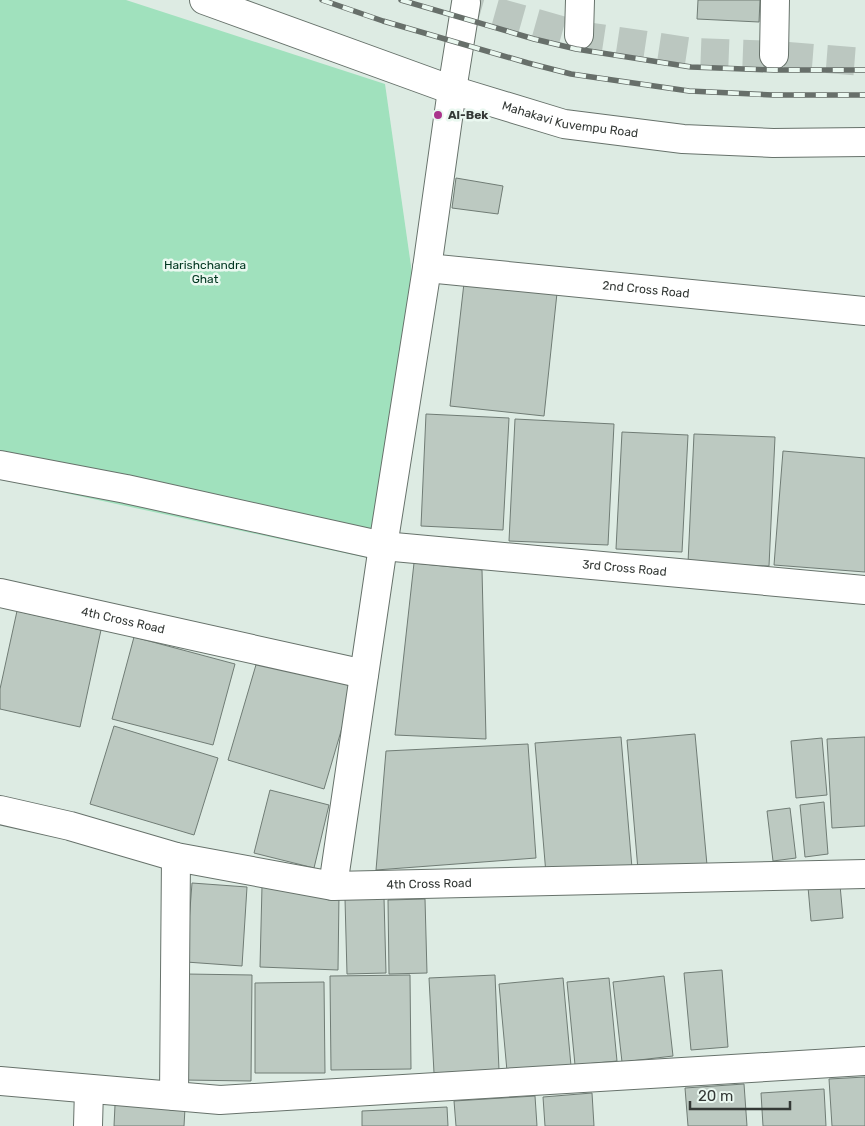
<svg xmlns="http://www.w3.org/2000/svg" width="865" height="1126" font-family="Rubik,sans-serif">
	<rect width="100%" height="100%" fill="#ddebe3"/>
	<path fill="#a0e1bd" d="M0 0H126L385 84 412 273 368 558 0 479Z"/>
	<path fill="#bcc9c1" stroke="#707c75" d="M698 0H760L759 22 697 19Z
		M456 178 503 186 498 214 452 208Z
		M464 283 557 293 544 416 450 406Z
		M426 414 509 418 503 530 421 526Z
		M515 419 614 424 608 545 509 541Z
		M622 432 688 435 682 552 616 549Z
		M694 434 775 437 769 566 688 563Z
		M783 451 865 458V572L774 565Z
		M414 563 482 570 486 739 395 735Z
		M17 611 101 630 80 727 0 709V689Z
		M134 637 235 664 213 745 112 719Z
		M258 658 354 687 324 789 228 760Z
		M114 726 218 758 194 835 90 804Z
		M695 734 707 865 638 870 627 740Z
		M621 737 632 868 546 874 535 743Z
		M865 737V826L832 828 827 739Z
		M822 738 827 795 796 798 791 741Z
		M528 744 536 858 376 870 386 751Z
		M270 790 329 805 314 868 254 853Z
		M824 802 828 854 805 857 800 805Z
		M790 808 796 858 773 861 767 811Z
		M192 883 247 887 242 966 186 962Z
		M840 885 843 918 811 921 808 887Z
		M262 886 339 894 338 970 260 967Z
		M384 898 386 973 347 974 345 899Z
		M425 899 427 973 389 974 388 900Z
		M722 970 728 1047 691 1050 684 973Z
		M186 974 252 975 251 1081 184 1080Z
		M410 975 411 1069 331 1070 330 976Z
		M495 975 499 1070 434 1073 429 978Z
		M664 976 673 1056 622 1062 613 982Z
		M563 978 571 1066 507 1071 499 984Z
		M609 978 617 1061 575 1065 567 982Z
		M324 982 325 1073H255V983Z
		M865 1077V1126H832L829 1079Z
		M744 1084 747 1126H688L685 1088Z
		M824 1089 826 1126H763L761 1093Z
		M592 1093 594 1126H545L543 1097Z
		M535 1096 537 1126H456L454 1101Z
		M115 1105 185 1108 184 1126H114Z
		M447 1107 448 1126H362V1111Z"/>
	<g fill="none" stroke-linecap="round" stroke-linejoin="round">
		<path stroke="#bbc7c0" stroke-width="28" stroke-dasharray="28 14" stroke-linecap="butt" d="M455 0 579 35 693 52 774 55 865 62"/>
		<g stroke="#67726b" stroke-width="30">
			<g id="minor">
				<path d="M579 35 580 0"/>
				<path d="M774 55 775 0"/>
				<path id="s1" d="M427 268 865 311"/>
				<path id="s2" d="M0 465 126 489 383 546 865 590"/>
				<path id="s3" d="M0 593 364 674"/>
				<path id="s4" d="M0 810 70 826 176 857 333 886 865 874"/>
				<path d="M333 886 383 546 427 268 452 90 466 3"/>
				<path d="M0 1081 220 1100 865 1061"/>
				<path d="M174 1096 176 857"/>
				<path d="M88 1126 89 1089"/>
			</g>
		</g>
		<g stroke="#67726b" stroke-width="30">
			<g id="major">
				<path id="s5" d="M204 0 452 90 564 124 683 139 773 143 865 142"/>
			</g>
		</g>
		<use href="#minor" stroke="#fff" stroke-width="28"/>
		<use href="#major" stroke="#fff" stroke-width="28"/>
		<g stroke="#676f6a" stroke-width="5.5">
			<path id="rail" d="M322 0 383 21 528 63 571 74 689 91 773 95H865
				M401 0 534 39 576 49 691 67 774 70H865"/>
		</g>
		<use href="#rail" stroke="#eaf8f0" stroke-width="4" stroke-dasharray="11" stroke-linecap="butt"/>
	</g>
	<circle fill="#aa348c" stroke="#eaf8f0" stroke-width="2" cx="438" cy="115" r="5"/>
	<g text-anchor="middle" stroke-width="5" stroke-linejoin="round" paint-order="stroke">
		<g font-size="12" font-weight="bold" fill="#343936" stroke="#eaf8f0" text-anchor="start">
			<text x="448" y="119">Al-Bek</text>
		</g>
		<g font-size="12" fill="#343936" stroke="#eaf8f0">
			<text dy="4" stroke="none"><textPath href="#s5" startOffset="386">Mahakavi Kuvempu Road</textPath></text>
			<text dy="4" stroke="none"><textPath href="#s1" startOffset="220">2nd Cross Road</textPath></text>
			<text dy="4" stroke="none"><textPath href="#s2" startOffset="634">3rd Cross Road</textPath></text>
			<text dy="4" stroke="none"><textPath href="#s3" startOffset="126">4th Cross Road</textPath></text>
			<text dy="4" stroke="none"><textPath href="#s4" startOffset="438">4th Cross Road</textPath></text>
		</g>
		<g font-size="12" fill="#003620" stroke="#eaf8f0">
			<text x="205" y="269">Harishchandra<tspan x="205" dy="14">Ghat</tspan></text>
		</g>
	</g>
	<path d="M690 1101v8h100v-8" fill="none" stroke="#343936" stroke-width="2.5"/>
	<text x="698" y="1101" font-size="15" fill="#343936" stroke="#eaf8f0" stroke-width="4" paint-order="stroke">20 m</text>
</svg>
